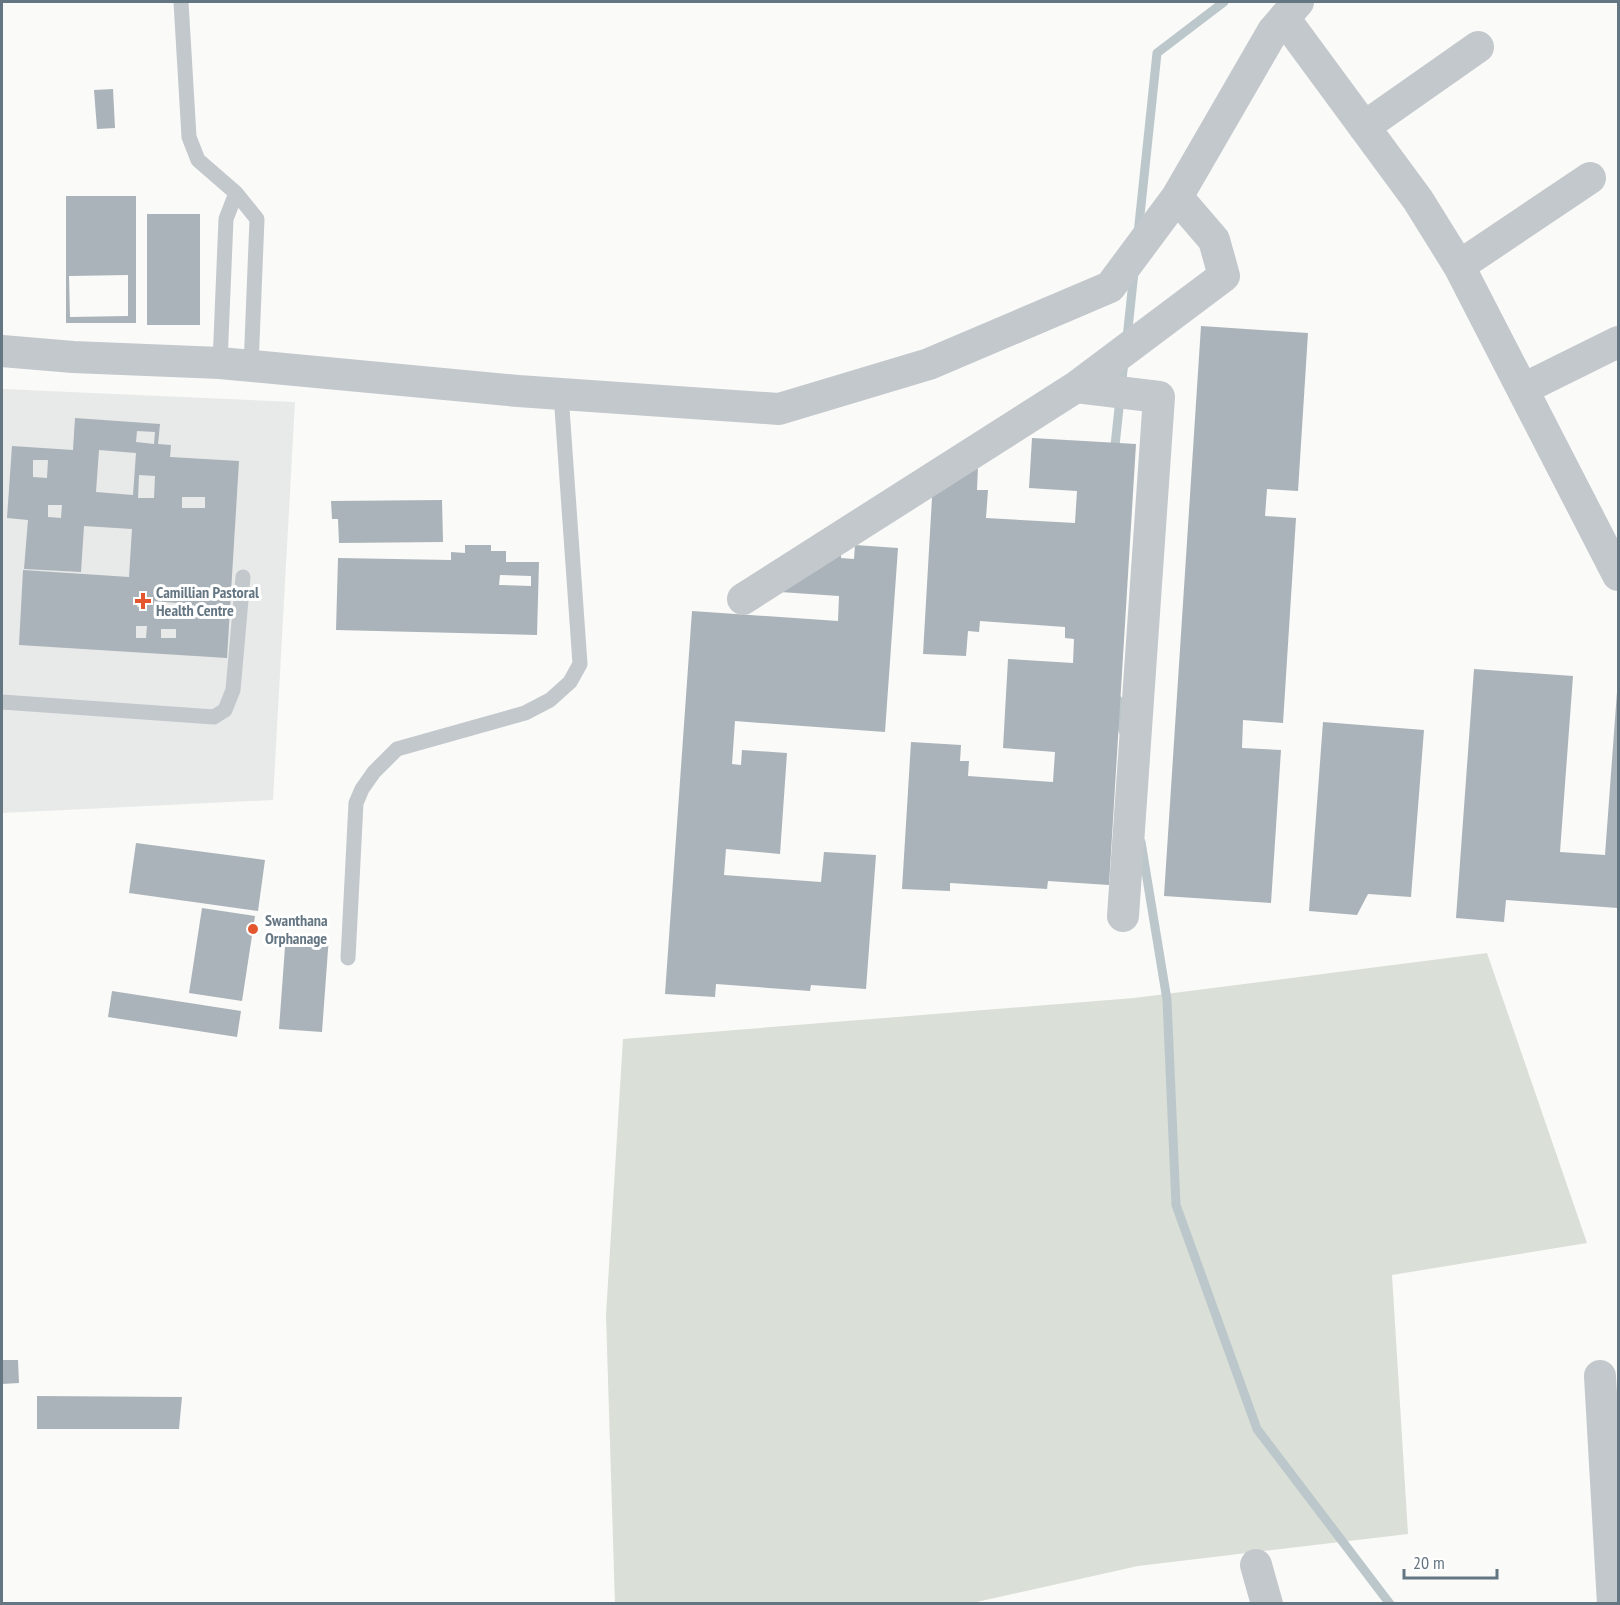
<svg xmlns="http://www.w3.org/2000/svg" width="1620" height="1605" font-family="'PT Sans Narrow',sans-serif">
	<rect width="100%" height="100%" fill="#fafaf8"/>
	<path fill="#e8e9e9" d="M2 389 295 402 273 800 2 813Z"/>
	<path fill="#dadfd7" d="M1487 953 1587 1243 1392 1275 1408 1534 1138 1566 972 1603 615 1604 606 1315 623 1039 1134 998Z"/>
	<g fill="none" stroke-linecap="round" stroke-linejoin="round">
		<path stroke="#bbc7cb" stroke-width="9" d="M1138 234 1157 53 1224 2
			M1127 338 1134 272
			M1114 455 1124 361
			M1118 700 1123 731
			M1141 842 1167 1000 1176 1205 1257 1429 1390 1604"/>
	</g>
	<path fill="#aab3b9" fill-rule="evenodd" d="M113 89 115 128 97 129 94 90Z
		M66 196H136V323H66ZM128 275V316L70 317 69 276Z
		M147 214H200V325H147Z
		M1201 326 1308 333 1298 491 1267 489 1265 516 1296 518 1283 723 1243 720 1242 748 1281 750 1271 903 1164 896Z
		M75 418 160 424 158 444 171 445 170 457 239 461 227 658 19 645 23 570 129 577 132 529 84 526 81 572 24 569 28 520 7 518 12 446 73 450ZM137 431 155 432 154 444 136 442ZM99 450 136 453 133 495 96 492ZM33 460H48L47 478 33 477ZM139 475 155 476 154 498H138ZM182 497H205V508H182ZM48 505H62L61 518 48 517ZM138 599H146V607H137ZM154 601 177 603 176 613 154 611ZM136 626H147L146 638H136ZM161 629H176V638H161Z
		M1032 438 1136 444 1109 885 1048 881 1047 889 950 883V891L902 889 911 742 961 745 960 761H969L968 776 1053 782 1055 752 1003 748 1008 659 1073 663 1074 639 1065 638V627L980 621 979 632 968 631 966 656 923 654 934 463 978 466 977 490H988L986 518 1075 523 1077 491 1029 488Z
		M442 500 443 542 339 543 338 519H332L331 501Z
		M465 545H491V551H506V562H539L537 635 336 630 338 558 451 560V552L465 553ZM500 575 531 576V586L499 585Z
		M855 545 898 548 885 732 735 721 732 764 741 765 742 750 787 753 780 854 726 849 724 875 821 882 824 852 876 855 866 989 811 985 810 991 716 984 715 997 665 994 692 611 838 621 839 596 780 592 841 550V558L854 559Z
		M1474 669 1573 676 1560 852 1605 855 1617 692H1618V908L1506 900 1504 922 1456 918Z
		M1323 722 1424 730 1411 897 1368 894 1357 915 1309 911Z
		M136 843 265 860 258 911 129 893Z
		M202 908 255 916 242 1001 189 993Z
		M286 933 329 936 322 1032 279 1029Z
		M112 991 241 1011 237 1037 108 1017Z
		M2 1360H18L19 1383 2 1384Z
		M37 1396 182 1397 179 1429H37Z"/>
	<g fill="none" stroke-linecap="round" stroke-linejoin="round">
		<path stroke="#c3c8cc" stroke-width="15" d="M181 2 189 137 198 160 236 193 257 219 251 367
			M220 363 226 219 236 193
			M2 702 214 717 225 710 233 690 243 577
			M348 958 356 803 362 789 374 772 397 749 525 713 550 700 570 682 580 664 561 394"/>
		<path stroke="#c3c8cc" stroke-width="32" d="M1284 18 1418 200 1459 266 1618 575
			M1364 127 1478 47
			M1459 266 1590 178
			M2 351 73 357 220 363 518 391 779 409 929 364 1110 287 1177 197 1273 31 1298 2
			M1076 387 1159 397 1123 916
			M1523 389 1618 342
			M743 599 1076 387 1224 276 1214 240 1177 197
			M1600 1376 1613 1604
			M1256 1565 1267 1604"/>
	</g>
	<g fill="#e4572e" stroke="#fff" stroke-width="2">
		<path d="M140 592h6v6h6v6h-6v6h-6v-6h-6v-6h6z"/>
		<circle cx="253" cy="929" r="6"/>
	</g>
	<g text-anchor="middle" stroke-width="6" stroke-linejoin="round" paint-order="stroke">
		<g font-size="16" font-weight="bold" fill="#657683" stroke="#fff" text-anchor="start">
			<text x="156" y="598">Camillian Pastoral<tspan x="156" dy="18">Health Centre</tspan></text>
			<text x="265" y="926">Swanthana<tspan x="265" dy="18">Orphanage</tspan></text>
		</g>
	</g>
	<rect width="1620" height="1605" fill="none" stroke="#657683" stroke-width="6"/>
	<path d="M1404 1569v9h93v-9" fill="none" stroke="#657683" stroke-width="3"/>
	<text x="1413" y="1569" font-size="18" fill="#657683" stroke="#ffffff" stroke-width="4.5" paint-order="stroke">20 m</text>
</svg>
